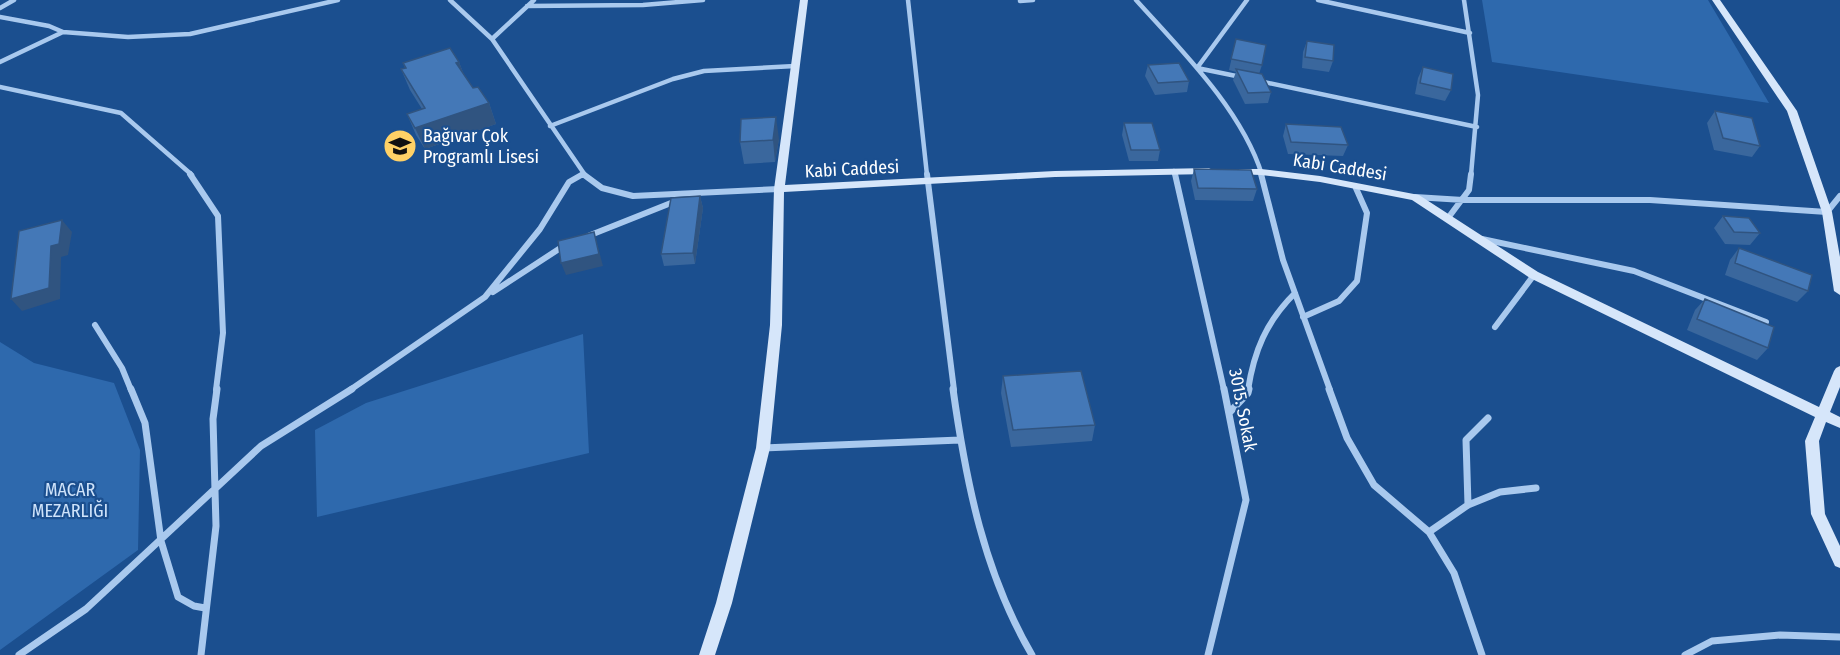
<svg xmlns="http://www.w3.org/2000/svg" width="1840" height="655" font-family="'Fira Sans Condensed',sans-serif">
	<rect width="100%" height="100%" fill="#1b4f8f"/>
	<path fill="#2e69ad" d="M1482 0H1708L1769 103 1492 62Z
		M583 334 589 453 317 517 315 430 366 403Z
		M0 342 34 363 114 383 140 450 138 550 0 650Z"/>
	<g fill="none" stroke-linecap="round" stroke-linejoin="round">
		<path stroke="#a9c9ee" stroke-width="4.5" d="M450 0 492 39 585 175
			M908 0 927 175
			M1136 0C1181 50 1242 110 1262 175
			M1318 0 1470 33
			M1464 0 1478 95 1471 175
			M1020 1 1033 0
			M527 6 643 5 703 0
			M0 8 14 0
			M0 17 49 26 63 32 128 37 190 34 338 0
			M492 39 534 0
			M0 62 63 32
			M1241 77 1197 68 1247 0
			M1259 81 1477 127
			M0 87 121 113 192 175
			M550 126 673 79 704 71 795 66
			M1174 171 1175 175
			M581 175 583 174"/>
		<path stroke="#a9c9ee" stroke-width="6" d="M190 174 218 216 223 333 216 390
			M583 174 602 188 633 196 779 189
			M927 174 954 390
			M1175 174 1224 390
			M1261 174 1283 260 1330 390
			M1415 197 1463 200H1650L1827 212 1840 196
			M1448 218 1469 190 1471 174
			M588 236 676 201
			M1482 239 1634 271 1766 322
			M493 292 565 245
			M1303 317 1339 301 1357 281 1367 213 1355 186
			M95 325 122 368 131 390
			M1495 327 1534 275
			M350 390 485 297 540 229 569 182 583 174
			M1248 390C1254 351 1266 322 1295 293"/>
		<path stroke="#a9c9ee" stroke-width="7" d="M131 389 145 423 161 541 178 597 194 606 205 608
			M953 389C966 482 984 573 1032 655
			M1329 389 1347 438 1374 485 1429 532 1454 573 1482 655
			M1229 413 1248 393 1249 389
			M763 448 960 440
			M1468 505 1500 492 1536 488
			M1429 532 1468 505 1466 440 1488 418
			M19 655 86 609 261 446 352 389
			M201 655 216 526 213 419 217 389
			M1208 655 1246 500 1224 389
			M1685 655 1712 641 1780 635 1840 637"/>
		<path fill="#d6e6fa" fill-rule="evenodd" d="M800 0H808L785 185 1055 171 1209 168 1214 171 1209 174 1055 177 784 192 782 325 770 448 732 603 715 655H699L716 603 756 448 770 325 774 189Z
			M1712 0H1720L1797 111 1832 212 1840 257V295L1834 291 1822 212 1787 111Z
			M1236 169H1261L1320 176 1419 195 1538 272 1819 407 1834 371 1836 368 1840 366V387L1830 412 1840 417V428L1826 422 1819 441 1825 514 1840 546V568L1835 566 1811 514 1805 441 1815 417 1530 278 1412 200 1320 182 1261 175 1232 174 1231 172Z"/>
	</g>
	<path fill="#3a679d" d="M1236 39 1262 65 1259 74 1271 92 1268 103 1245 104 1233 80 1236 72 1229 70Z
		M1307 41 1333 61 1329 72 1302 68 1303 52Z
		M459 62 464 75 473 88 489 103 496 124 425 149 416 135 407 114 422 109 410 90 401 69 405 68 403 63Z
		M1148 65 1189 81 1187 92 1155 95 1145 76Z
		M1423 67 1451 90 1445 101 1415 94 1418 78Z
		M1715 111 1760 146 1752 157 1714 150 1707 123Z
		M1124 123 1160 150 1158 161H1129L1122 135Z
		M1286 124 1348 145 1343 156 1288 154 1283 136Z
		M779 139 775 162 744 164 740 142Z
		M1194 169 1257 189 1253 201 1195 200 1191 181Z
		M700 196 703 208 695 264 664 266 661 254Z
		M1723 216 1760 233 1750 245 1725 244 1714 228Z
		M1739 248 1808 291 1797 302 1725 275 1730 260Z
		M1705 299 1768 348 1757 360 1687 330 1695 310Z
		M1003 376 1095 425 1092 441 1011 447 1001 393Z"/>
	<path fill="#305480" d="M459 62 467 83 456 63Z
		M489 103 496 124 425 149 415 128Z
		M776 117 779 139 775 162 773 140Z
		M700 196 703 208 695 264 693 253Z
		M62 220 72 232 68 255 61 257 60 299 22 311 11 299 51 246Z
		M594 232 603 266 566 275 561 263Z"/>
	<path fill="#4478b7" stroke="#305480" stroke-width="1.5" d="M1236 39 1266 45 1262 65 1231 59Z
		M1307 41 1334 45 1333 61 1305 57Z
		M450 48 459 62 456 63 473 88 478 87 489 103 415 128 407 114 425 108 401 69 406 68 403 63Z
		M1179 63 1189 81 1158 83 1148 65Z
		M1423 67 1453 74 1451 90 1420 83Z
		M1236 69 1262 74 1271 92 1248 93Z
		M1715 111 1752 118 1760 146 1723 138Z
		M776 117 773 140 740 142 741 119Z
		M1124 123H1152L1160 150H1131Z
		M1286 124 1341 127 1348 145 1291 142Z
		M1194 169 1251 170 1257 189 1198 188Z
		M700 196 693 253 661 254 671 198Z
		M1723 216 1749 218 1760 233 1734 232Z
		M62 220 59 244 51 246 49 288 11 299 19 231Z
		M594 232 599 254 561 263 558 241Z
		M1739 248 1812 275 1808 291 1735 263Z
		M1705 299 1774 327 1768 348 1697 319Z
		M1081 371 1095 425 1013 430 1003 376Z"/>
	<defs>
		<g id="school-disc" transform="scale(1.725)"><circle r="9.5" fill="#ffd166" stroke="#1b4f8f"/><path d="M0-5L7-2L0 1L-7-2ZM-4 1L0 2.5L4 1V4Q0 6-4 4Z" fill="#111"/></g>
	</defs>
	<g fill-rule="evenodd">
		<use href="#school-disc" x="400" y="146"/>
	</g>
	<g text-anchor="middle" stroke-width="4.5" stroke-linejoin="round" paint-order="stroke">
		<g font-size="18" fill="#fff" stroke="#1b4f8f" text-anchor="start">
			<text x="423" y="142">Bağıvar Çok<tspan x="423" dy="21">Programlı Lisesi</tspan></text>
		</g>
		<g font-size="18" fill="#fff" stroke="#1b4f8f">
			<text transform="translate(1340 167) rotate(9)" y="6">Kabi Caddesi</text>
			<text transform="translate(852 169) rotate(-3)" y="6">Kabi Caddesi</text>
			<text transform="translate(1243 410) rotate(79)" y="6">3015. Sokak</text>
		</g>
		<g font-size="18" fill="#cfe3fa" stroke="#1b4f8f">
			<text x="70" y="496">MACAR<tspan x="70" dy="21">MEZARLIĞI</tspan></text>
		</g>
	</g>
</svg>
